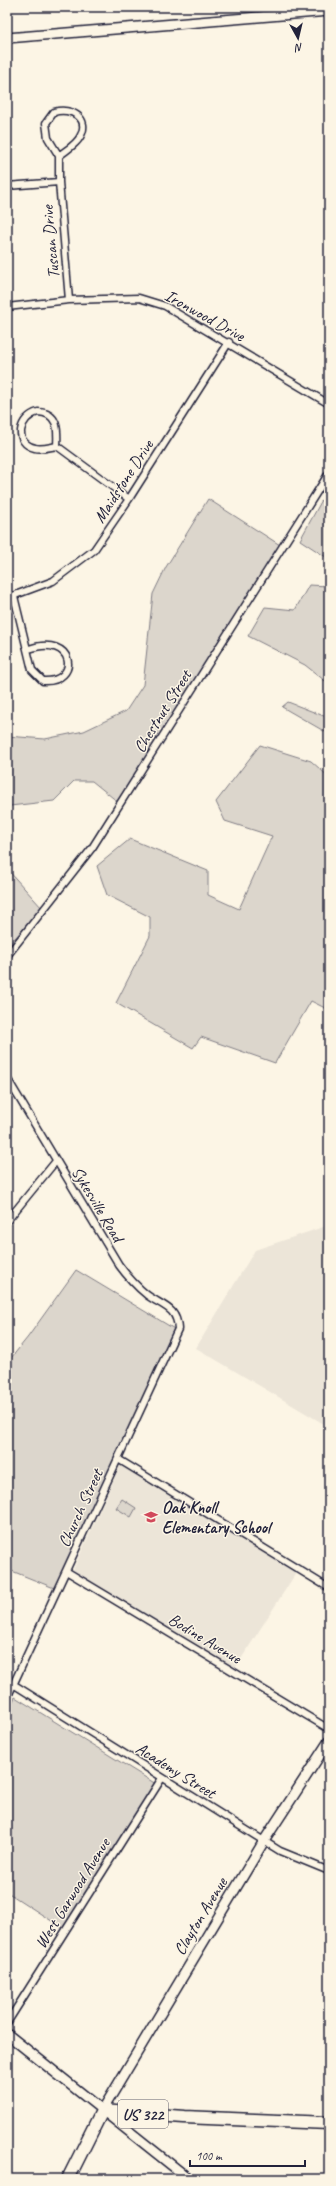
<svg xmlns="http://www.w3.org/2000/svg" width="336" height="2186" font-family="Caveat,sans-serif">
	<rect width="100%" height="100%" fill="#fcf5e5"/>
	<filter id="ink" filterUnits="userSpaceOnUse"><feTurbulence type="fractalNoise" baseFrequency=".025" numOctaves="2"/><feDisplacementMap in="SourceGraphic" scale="8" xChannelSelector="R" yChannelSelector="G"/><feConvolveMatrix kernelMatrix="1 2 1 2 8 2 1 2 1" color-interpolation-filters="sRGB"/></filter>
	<g filter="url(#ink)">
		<path fill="#ece5d8" d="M329 1225V1427L196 1348 255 1250Z
			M121 1464 296 1573 234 1670 73 1570Z"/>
		<path fill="#dcd6cc" stroke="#7f7c84" d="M329 487V559L300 540Z
			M208 499 280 545C224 630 173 717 118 802L92 781H74L54 801 10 806 7 821V736L45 739 84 731 126 711 143 685 153 594 166 567Z
			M309 585 329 586V684L305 665 248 636 265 607 295 610Z
			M288 702 329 718V734L282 707Z
			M260 745 311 761 329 777V1010L311 1001 275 1063 201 1037 193 1048 116 1003 150 936V917L107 895 97 866 130 839 208 871V895L239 909 272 836 225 821 216 802Z
			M7 869 42 908 7 947Z
			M76 1270 176 1330 59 1590 7 1569V1363L28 1337Z
			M122 1499 136 1508 131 1517 116 1508Z
			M15 1697 156 1784 64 1929 7 1892V1713Z"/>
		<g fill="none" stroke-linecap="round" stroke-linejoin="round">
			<g stroke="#22223b" stroke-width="9">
				<path id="street" d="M59 156C66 150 76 145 80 137 91 118 71 107 54 112L46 123 48 138 59 156V182L69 300
					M7 186 59 182
					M7 307 69 300 139 298 165 306 329 404
					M38 412C58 413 58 429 57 446 50 447 42 450 35 448 13 443 19 417 38 412Z
					M57 446 129 499
					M14 596 32 670 43 681C81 683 75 633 29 649
					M7 598 53 581 94 550 129 499 229 342
					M7 956 92 848 329 473
					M7 1078 119 1265C127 1276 136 1286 147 1295 162 1306 177 1307 178 1329L7 1698
					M7 1221 56 1161
					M118 1459 329 1588
					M66 1571 329 1729
					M13 1684 280 1851 329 1871
					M7 2023 162 1778"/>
			</g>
			<g stroke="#22223b" stroke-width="12">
				<path id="secondary" d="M7 38 329 11
					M7 2034 189 2179
					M102 2111 264 1841 329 1741"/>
			</g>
			<g stroke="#22223b" stroke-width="15">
				<path id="highway" d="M68 2179 102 2111 184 2117 329 2123"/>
			</g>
			<use href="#street" stroke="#fcf5e5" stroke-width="6"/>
			<use href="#secondary" stroke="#fcf5e5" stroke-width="9"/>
			<use href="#highway" stroke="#fcf5e5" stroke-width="12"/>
		</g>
	</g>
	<defs>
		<g id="school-bare" transform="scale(1.08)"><path d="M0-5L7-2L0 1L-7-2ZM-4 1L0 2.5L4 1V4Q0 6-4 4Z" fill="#d1495b" stroke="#fcf5e5" stroke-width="2.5" paint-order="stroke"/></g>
	</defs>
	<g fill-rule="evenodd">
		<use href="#school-bare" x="151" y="1517"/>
	</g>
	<g text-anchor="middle" stroke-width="3" stroke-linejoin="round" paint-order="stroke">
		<rect fill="#fcf5e5" stroke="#63616e" stroke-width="1" x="118" y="2100" width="50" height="28" rx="3"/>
		<g font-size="16" font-weight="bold" fill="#22223b">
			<text x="143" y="2120">US 322</text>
		</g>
		<g font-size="17" fill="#22223b" stroke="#fcf5e5">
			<text transform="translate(50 242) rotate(-95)" y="6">Tuscan Drive</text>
			<text transform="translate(205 315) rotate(29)" y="6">Ironwood Drive</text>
			<text transform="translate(123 481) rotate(-57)" y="6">Maidstone Drive</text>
			<text transform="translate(162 711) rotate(-58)" y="6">Chestnut Street</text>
			<text transform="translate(98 1204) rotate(59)" y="6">Sykesville Road</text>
			<text transform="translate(80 1508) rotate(-65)" y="6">Church Street</text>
			<text transform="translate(205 1638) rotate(31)" y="6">Bodine Avenue</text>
			<text transform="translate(176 1770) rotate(32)" y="6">Academy Street</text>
			<text transform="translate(72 1893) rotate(-58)" y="6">West Garwood Avenue</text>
			<text transform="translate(200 1916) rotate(-59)" y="6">Clayton Avenue</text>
		</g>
		<g font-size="17" font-weight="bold" fill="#22223b" stroke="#fcf5e5" text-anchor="start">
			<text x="162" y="1513">Oak Knoll<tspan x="162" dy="20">Elementary School</tspan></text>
		</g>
	</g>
	<rect width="336" height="2186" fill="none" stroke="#fcf5e5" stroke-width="24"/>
	<rect x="12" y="12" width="312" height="2162" fill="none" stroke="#22223b" stroke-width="1.5" filter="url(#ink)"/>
	<g transform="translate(298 38) rotate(172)" stroke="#fcf5e5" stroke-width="3" paint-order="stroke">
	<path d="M0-3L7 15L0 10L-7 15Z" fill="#22223b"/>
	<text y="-6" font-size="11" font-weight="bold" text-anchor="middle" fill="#22223b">N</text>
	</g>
	<path d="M190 2160v6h115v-6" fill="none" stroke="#22223b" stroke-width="2"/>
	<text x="196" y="2160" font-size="12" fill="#22223b" stroke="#fcf5e5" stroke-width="3" paint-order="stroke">100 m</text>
</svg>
